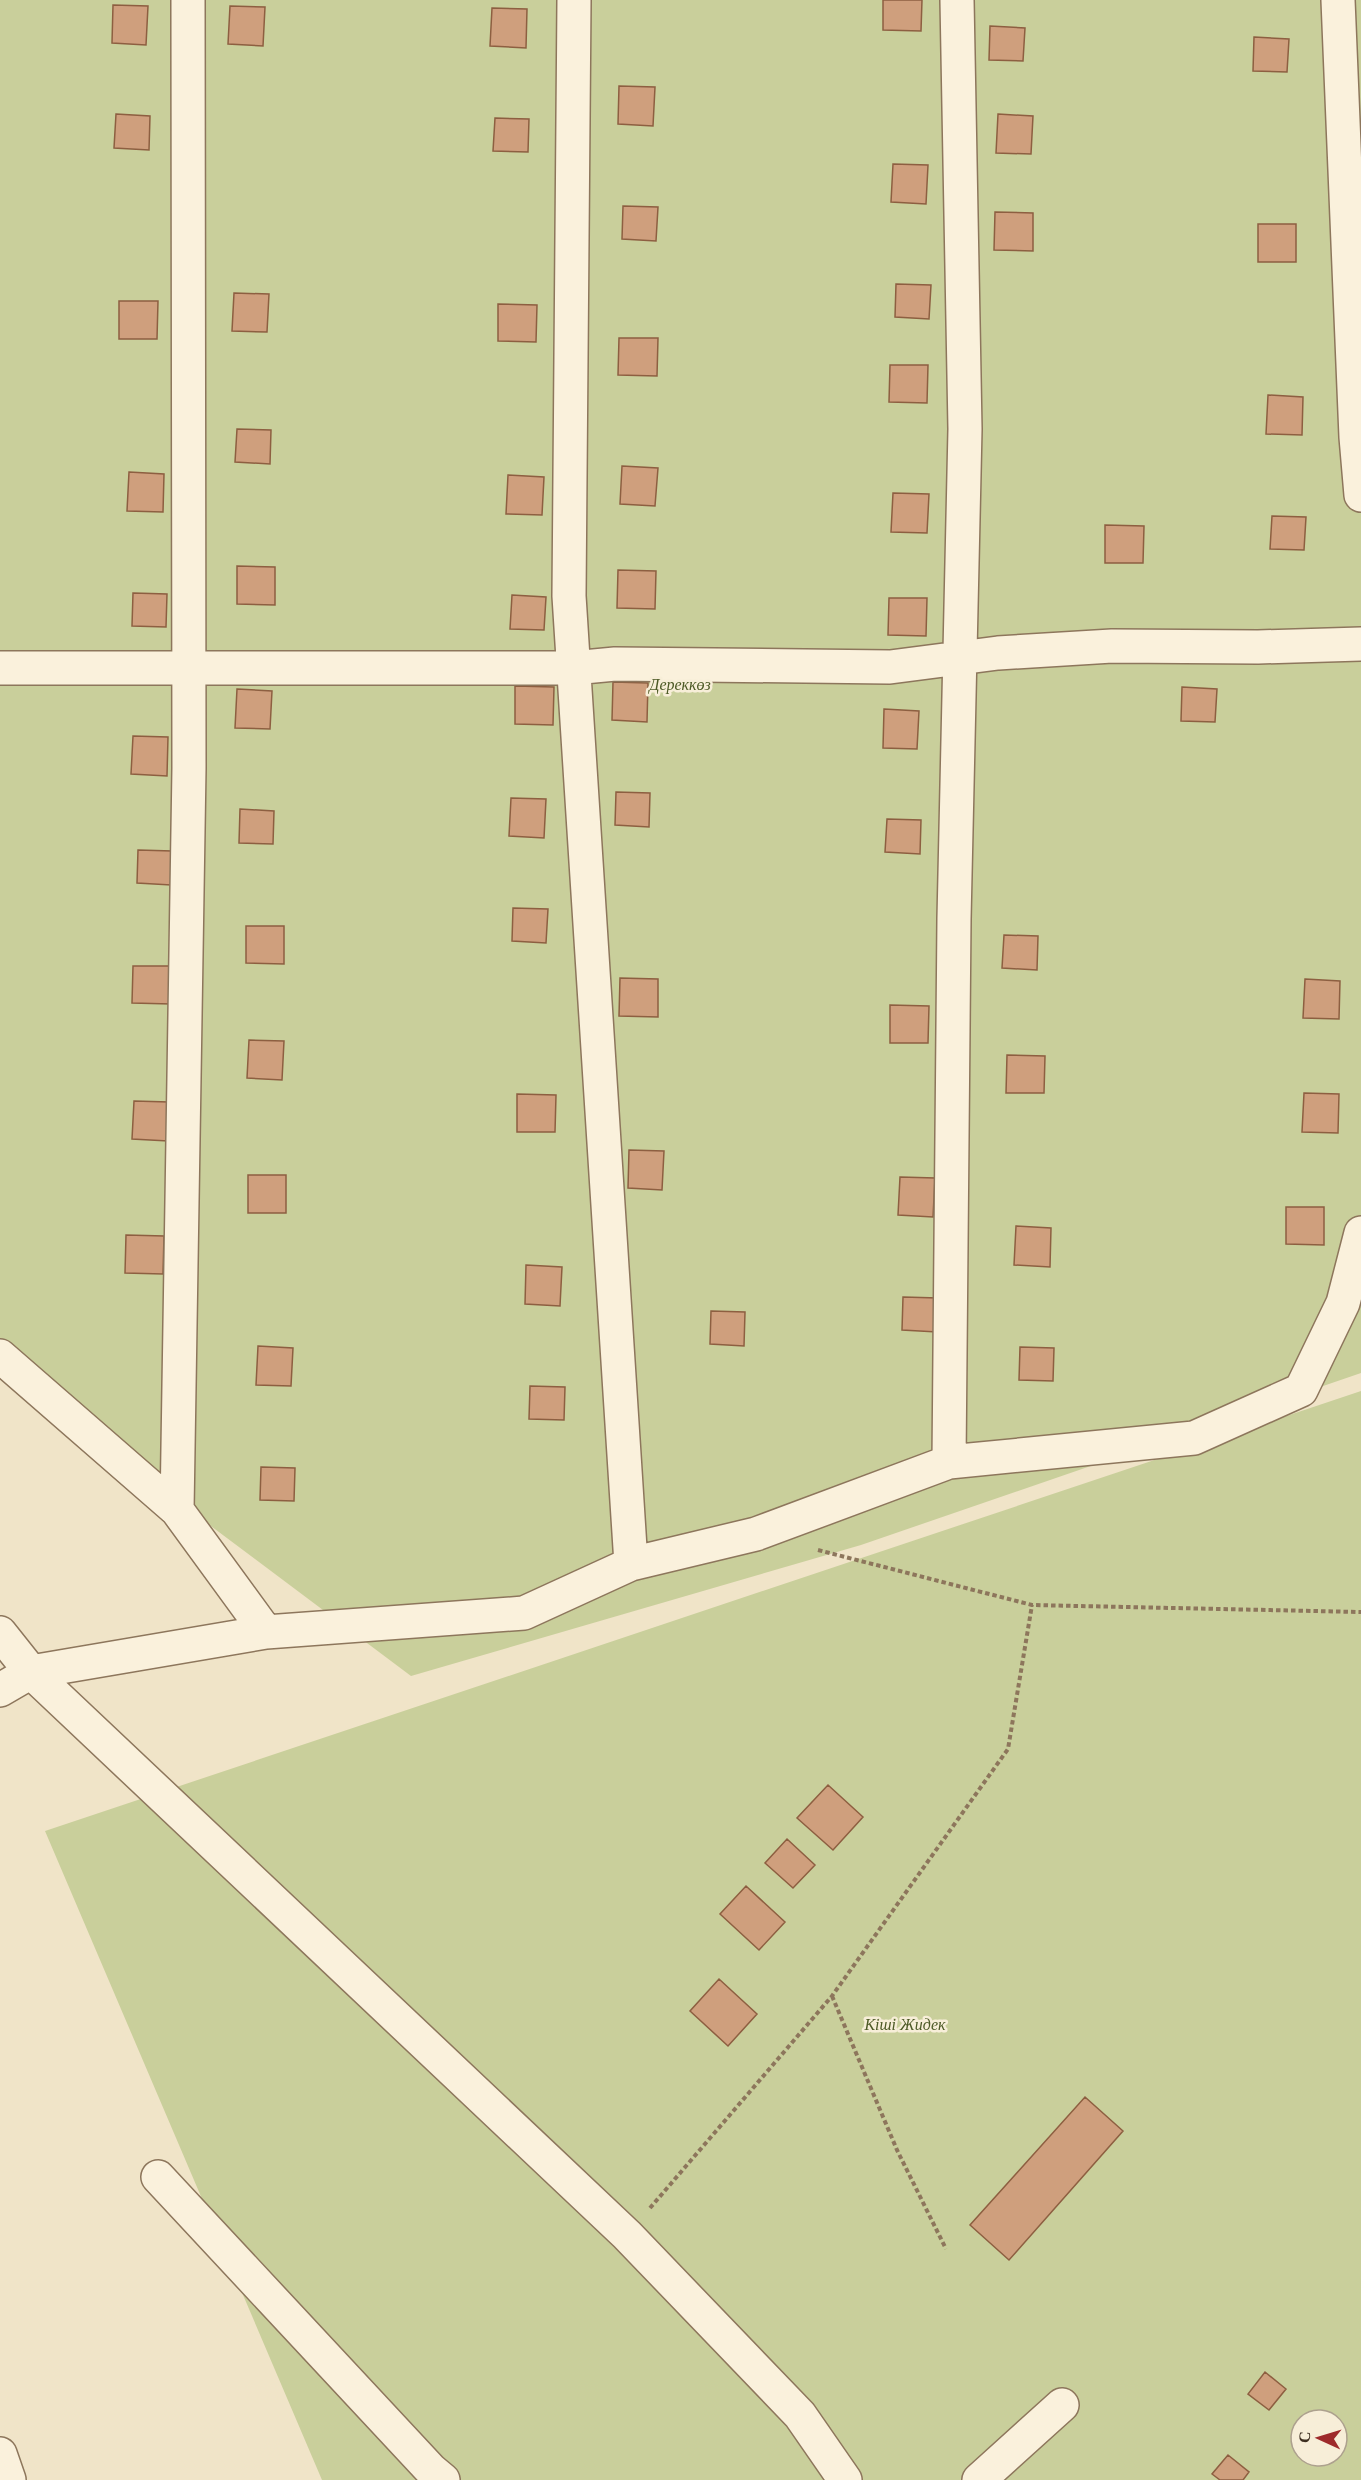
<svg xmlns="http://www.w3.org/2000/svg" width="1361" height="2480" font-family="Georgia,serif">
	<rect width="100%" height="100%" fill="#f0e4c8"/>
	<path fill="#c9cf9b" fill-rule="evenodd" d="M0 0H1361V1373L861 1545 411 1676 0 1368Z
		M1361 1391V2480H322L45 1831ZM1301 2420H1337V2456H1301Z"/>
	<path fill="#cf9f7d" stroke="#8d5f41" stroke-width="1.5" d="M883 0H922L921 31 883 30Z
		M113 5 148 6 146 45 112 43Z
		M230 6 265 7 263 46 228 44Z
		M492 8 527 9 526 48 490 46Z
		M990 26 1025 28 1023 61 989 60Z
		M1254 37 1289 39 1287 72 1253 71Z
		M619 86 655 87 653 126 618 124Z
		M116 114 150 116 149 150 114 148Z
		M998 114 1033 116 1031 154 996 153Z
		M495 118 529 119 528 152 493 151Z
		M893 164 928 165 926 204 891 202Z
		M623 206 658 207 656 241 622 239Z
		M995 212 1033 213V251L994 250Z
		M1258 224H1296V262H1258Z
		M896 284 931 285 929 319 895 317Z
		M234 293 269 294 267 332 232 331Z
		M119 301H158L157 339H119Z
		M498 304 537 305 536 342 498 341Z
		M619 338H658L657 376 618 375Z
		M890 365H928L927 403 889 402Z
		M1268 395 1303 397 1302 435 1266 434Z
		M237 429 271 430 270 464 235 462Z
		M622 466 658 468 655 506 620 504Z
		M129 472 164 474 163 512 127 511Z
		M508 475 544 477 542 515 506 514Z
		M893 493 929 494 927 533 891 532Z
		M1272 516 1306 517 1304 550 1270 549Z
		M1105 525 1144 526 1143 563H1105Z
		M237 566 275 567V605L237 604Z
		M618 570 656 571 655 609 617 608Z
		M133 593 167 594 166 627 132 626Z
		M512 595 546 597 544 630 510 629Z
		M889 598H927L926 636 888 635Z
		M613 682 648 683 647 722 612 720Z
		M515 686 554 687 553 725 515 724Z
		M1182 687 1217 689 1215 722 1181 721Z
		M237 689 272 691 270 729 235 728Z
		M884 709 919 711 917 749 883 748Z
		M133 736 168 737 167 776 131 774Z
		M616 792 650 793 649 827 615 825Z
		M511 798 546 799 544 838 509 836Z
		M240 809 274 811 273 844 239 843Z
		M887 819 921 820 920 854 885 852Z
		M138 850 172 851 171 885 137 883Z
		M513 908 548 909 546 943 512 941Z
		M246 926H284V964L246 963Z
		M1004 935 1038 936 1037 970 1002 968Z
		M133 966H171V1004L132 1003Z
		M620 978 658 979V1017L619 1016Z
		M1305 979 1340 981 1339 1019 1303 1018Z
		M890 1005 929 1006 928 1043H890Z
		M249 1040 284 1041 282 1080 247 1078Z
		M1007 1055 1045 1056 1044 1093H1006Z
		M1304 1093 1339 1094 1338 1133 1302 1132Z
		M517 1094 556 1095 555 1132H517Z
		M134 1101 169 1102 168 1141 132 1139Z
		M629 1150 664 1151 662 1190 628 1188Z
		M248 1175H286V1213H248Z
		M900 1177 935 1178 933 1217 898 1215Z
		M1286 1207H1324V1245L1286 1244Z
		M1016 1226 1051 1228 1050 1267 1014 1265Z
		M126 1235 164 1236 163 1274 125 1273Z
		M526 1265 562 1267 560 1306 525 1304Z
		M903 1297 938 1298 937 1332 902 1330Z
		M711 1311 745 1312 744 1346 710 1344Z
		M258 1346 293 1348 291 1386 256 1385Z
		M1020 1347 1054 1348 1053 1381 1019 1380Z
		M530 1386 565 1387 564 1420 529 1419Z
		M261 1467 295 1468 294 1501 260 1500Z
		M828 1785 863 1817 833 1850 797 1818Z
		M787 1839 815 1865 793 1888 765 1863Z
		M746 1886 785 1922 759 1950 720 1914Z
		M719 1979 757 2014 728 2046 690 2011Z
		M1085 2097 1123 2131 1009 2260 970 2225Z
		M1265 2372 1286 2389 1269 2410 1248 2394Z
		M1228 2455 1249 2472 1243 2480H1220L1212 2474Z"/>
	<g fill="none" stroke-linecap="round" stroke-linejoin="round">
		<g stroke="#8d765c" stroke-width="36">
			<path id="street" d="M574 0 569 596 631 1564
				M1338 0 1356 437 1361 495
				M0 668H573L615 664 890 667 998 653 1112 646 1258 647 1361 644
				M0 1356 177 1510 266 1632
				M949 1462 954 919 965 429 957 0
				M177 1510 189 768 188 0
				M0 1633 31 1672 627 2235 800 2415 845 2480
				M0 1690 31 1672 266 1632 524 1613 631 1564 756 1534 949 1462 1194 1438 1301 1390 1343 1303 1361 1233
				M158 2177 431 2470 443 2480
				M0 2454 9 2480
				M979 2480 1062 2405"/>
		</g>
		<path stroke="#8d765c" stroke-width="4" stroke-dasharray="4.5 3" stroke-linecap="butt" d="M818 1550 1032 1605 1361 1612
			M832 1996 897 2150 946 2249
			M650 2208 832 1996 1008 1749 1032 1605"/>
		<use href="#street" stroke="#faf1dc" stroke-width="33"/>
	</g>
	<g text-anchor="middle" stroke-width="5" stroke-linejoin="round" paint-order="stroke">
		<g font-size="16" font-style="italic" fill="#4d5a26" stroke="#f7eed8">
			<text x="680" y="690">Дереккөз</text>
			<text x="905" y="2030">Кіші Жидек</text>
		</g>
	</g>
	<g transform="translate(1319 2438) rotate(274)"><circle r="28" fill="#f7eed8" stroke="#ada18e" stroke-width="1.5"/>
	<path d="M0-4.5L10 22L0 15L-10 22Z" fill="#9e2a2b"/>
	<text y="-9" font-size="16" font-weight="bold" text-anchor="middle" fill="#3d2e20">С</text>
	</g>
</svg>
